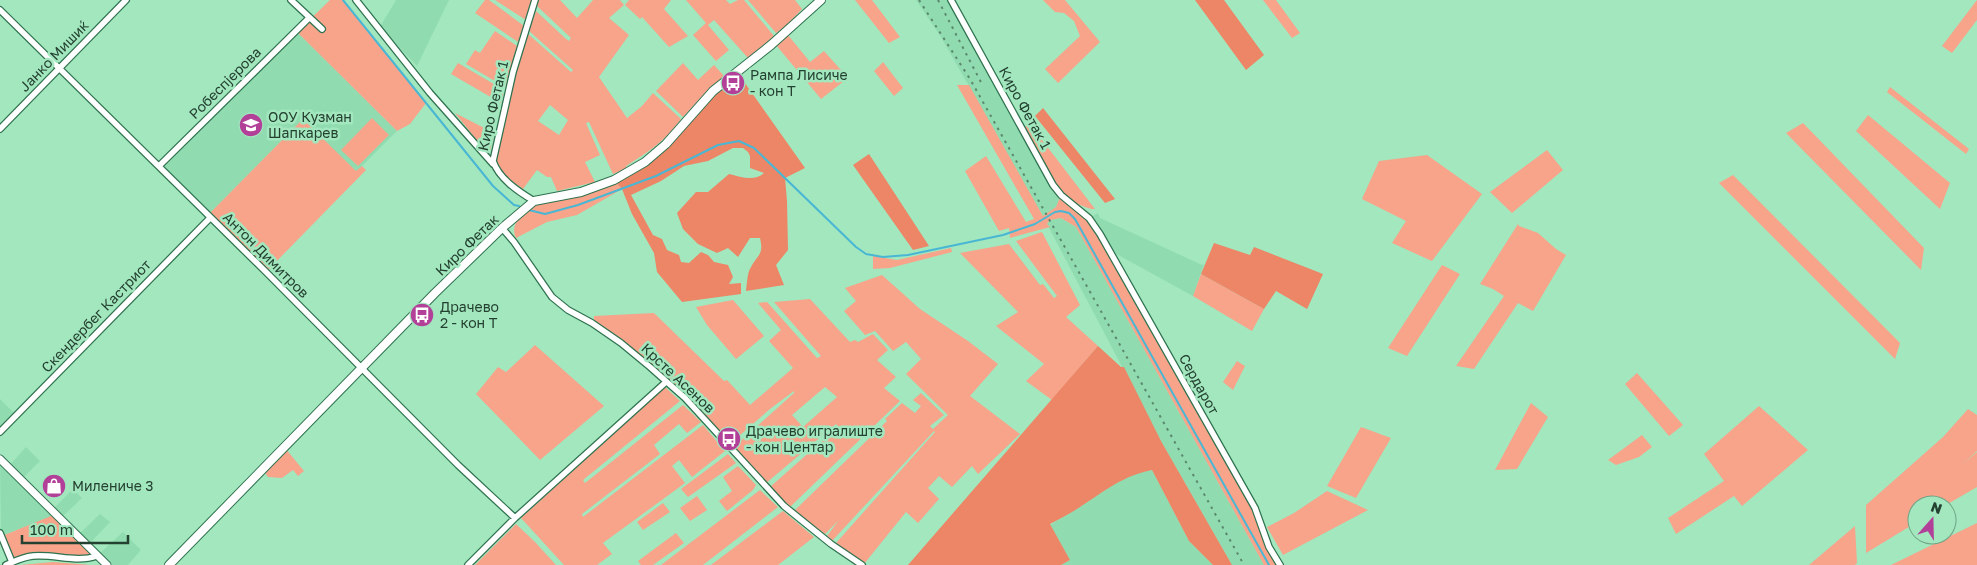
<svg xmlns="http://www.w3.org/2000/svg" width="1977" height="565" font-family="'Golos Text',sans-serif">
	<rect width="100%" height="100%" fill="#a2e7be"/>
	<path fill="#90dcb0" d="M396 0H449L417 66 380 27Z
		M916 0H951L1061 195 1056 207 1052 212 1043 216 941 37Z
		M297 32 397 131 356 172 303 119 209 214 162 167Z
		M1098 213 1100 218 1202 265 1204 264 1193 296 1109 250 1089 218Z
		M1061 218 1076 227 1264 565H1232L1161 441 1047 224 1050 220Z
		M0 399 16 415 0 432Z
		M26 447 40 461 21 480 52 510 73 489 82 498 60 519 56 515 1 536 0 459 8 467Z
		M1152 470 1189 541 1213 565H1061L1070 560 1050 525 1080 507 1113 484 1137 473Z
		M100 514 110 522 93 540 89 548 77 536Z
		M123 532 141 550 128 565H107L97 556Z"/>
	<path fill="#f7a48b" fill-rule="evenodd" d="M330 0H343L426 103 410 124 397 131 297 32Z
		M485 0H489L524 26 518 42 475 13Z
		M495 0H533L526 20Z
		M538 0H560L577 18 593 0H620L624 5 609 18 629 35 599 77 627 118 642 106 653 93 681 119C664 142 650 151 626 166L627 168 613 174 589 122 586 123 600 155 585 162 595 182 557 191 551 177H547L537 170 523 189C513 182 498 173 496 159L519 61 527 33 571 72 573 70 529 31 536 11 565 38 569 41 571 38 537 6ZM550 105 568 120 559 135 538 121Z
		M629 0H671L664 9 688 36 669 47 642 17 640 19 625 5Z
		M686 0H726L730 4 738 0H744L774 36 748 58 714 20 708 25 729 50 716 61 693 35 706 23Z
		M748 0H795L802 9 786 26 776 33Z
		M855 0H872L900 37 889 43Z
		M1043 0H1065L1100 42 1058 83 1045 69 1080 36 1074 21 1064 13 1055 12Z
		M1263 0H1276L1300 33 1292 38Z
		M1977 0V20L1952 53 1942 46Z
		M495 31 517 46 505 87 466 64 475 50 480 53Z
		M788 35 810 62 824 51 848 78 821 99 776 45Z
		M883 62 903 88 894 96 874 71Z
		M458 63 504 90 501 103 451 74Z
		M683 63 698 80 714 65 725 77 708 90 683 117 656 91Z
		M957 85H969L1043 216 1056 207 1061 195 1089 218 1255 508 1280 565H1264L1076 227 1061 218 1050 220 1047 224 1050 227 1010 238 1009 228 999 231 965 171 986 156 1026 222 1034 219Z
		M1890 87 1969 149 1966 154 1887 92Z
		M455 113 494 133 490 151 486 152 483 148Z
		M1868 115 1950 183 1940 209 1856 131Z
		M372 118 389 135 358 166 341 150Z
		M303 119 356 171 362 166 366 170 266 272 209 214Z
		M1029 123 1095 209C1086 210 1064 197 1058 189 1045 170 1036 147 1025 127Z
		M1803 123 1924 248 1921 270 1786 133Z
		M1547 150 1563 170 1512 213 1490 192Z
		M1427 155 1482 194 1432 261 1392 243 1406 221 1362 199 1379 161Z
		M1733 175 1900 343 1895 359 1719 183Z
		M616 182 622 189 577 215 547 222 516 238C509 224 523 214 532 204 564 197 586 197 616 182Z
		M1518 224 1519 226 1538 233 1556 249 1566 255 1533 311 1518 303 1474 369 1456 366 1504 296 1493 289 1480 284Z
		M1042 232 1080 305 1066 317 1098 346 1052 400 1026 381 1044 364 996 326 1018 312 960 253 1009 244 1040 285 1043 284 1054 298 1057 296 1016 241Z
		M951 248 952 252 890 268 873 269V256L897 260Z
		M1442 265 1460 274 1407 356 1388 348Z
		M1201 274 1264 309 1252 331 1193 296Z
		M882 275 920 309 968 341 998 364 970 396 1020 434 978 474 972 466 952 487 939 476 928 488 939 499 918 523 906 512 864 564 836 543 935 432 934 431 832 541 827 536 839 520 825 534 794 511 887 421 885 419 902 403 915 413 921 406 913 400 921 393 944 415 930 426 933 429 948 415 906 374 921 359 906 342 893 351 875 331 865 335 844 311 856 301 845 288Z
		M810 299 850 342 855 340 858 342 873 334 888 350 877 360 896 377 884 388 900 401 790 507 770 487 838 427 836 424 765 484 734 447 794 393V391L770 409 730 444C686 397 647 357 594 320V316L654 313 724 381 727 380 750 405 793 368 769 341 781 330 758 303 767 302 817 358 821 356 774 302ZM825 387 837 397 803 427 792 415Z
		M733 300 764 336 736 359 707 325 696 307Z
		M535 345 604 406 540 460 476 394 498 367 506 372Z
		M1237 361 1245 366 1233 390 1223 382Z
		M1637 373 1683 425 1669 436 1625 384Z
		M665 387 680 401 583 480 585 483 683 405 701 422 687 433 679 424 654 445 660 454 582 514 583 517 703 425 725 451 692 477 679 460 672 466 685 483 603 543 612 554 597 565H564L521 518Z
		M1531 403 1548 417 1517 469 1495 470Z
		M1759 406 1808 450 1742 506 1734 496 1676 534 1668 518 1724 481 1704 454Z
		M1968 409 1977 415V451L1964 463 1977 452V487L1946 505H1917V522L1866 553V505L1943 437Z
		M1361 427 1391 438 1356 498 1327 486Z
		M1642 435 1652 447 1639 457 1616 465 1608 460Z
		M285 448 304 471 298 476 293 470 282 478 268 477 263 470Z
		M728 454 736 463 688 497 681 489Z
		M738 466 756 485 753 490 727 511 719 501 732 491 723 477Z
		M760 490 778 507 703 565H661Z
		M1327 491 1368 510 1283 555 1267 527 1294 513Z
		M697 496 707 510 690 521 680 508Z
		M663 503 670 512 643 530 637 522Z
		M783 511 814 537 778 565H711Z
		M56 514 97 556 87 559 34 556 12 562 2 536Z
		M1977 523V565H1891Z
		M516 524 535 542 556 565H475Z
		M1855 526 1857 563 1855 565H1809Z
		M676 533 684 543 653 565H641L638 561Z
		M53 562 91 565H20Z"/>
	<path fill="#ec8666" d="M1195 0H1224L1264 55 1246 70Z
		M737 72 805 168 785 178 787 201 788 250 776 265 784 285 746 291C747 284 747 273 751 267 758 254 764 255 760 238H750L738 257 728 248 717 253 698 244 683 229 677 213 696 192H708L729 174C741 177 754 182 764 173L750 168V156L748 152 743 148H733L708 161 684 166 661 181 631 195 653 235 662 239 667 250 679 255 681 262 689 263 701 252 708 255 714 262 728 265 733 277 729 284 741 283V294L682 302 657 272 654 253 632 214 622 189 614 180 645 162Z
		M1043 108 1115 199 1105 203 1035 116Z
		M869 154 929 246 913 250 853 165Z
		M1214 243 1250 255 1254 247 1323 274 1308 307 1307 309 1276 291 1264 309 1201 274Z
		M1098 346 1121 367H1124L1161 441 1232 565H1213L1189 541 1152 470C1122 476 1105 491 1080 507 1071 513 1060 519 1050 524L1070 560 1061 565H908Z"/>
	<g fill="none" stroke-linecap="round" stroke-linejoin="round">
		<path stroke="#49b7d4" stroke-width="2" d="M343 0 493 186 514 205 519 206
			M529 210 545 214 578 205 656 176 718 145 739 141 754 148 856 247 866 254 883 257 908 255 1003 235 1035 224 1055 212 1061 211 1069 213 1075 219 1269 565"/>
		<g stroke="#2f724f" stroke-width="8">
			<path id="minor" d="M291 0 322 29
				M356 0 430 93 493 164
				M951 0 1053 185 1061 195 1089 218 1100 234 1255 508 1269 547 1280 565
				M0 10 266 272 458 465 515 518
				M0 129 126 0
				M159 166 309 18
				M534 201C519 192 499 179 493 161L513 72 535 0
				M502 228 514 242 552 297 568 310 592 323 621 343 650 367 685 398 784 506 831 544 862 565
				M0 432 210 218
				M0 533 12 562
				M6 565C15 561 23 557 33 556 55 554 76 563 97 556
				M468 565 515 518 666 382"/>
		</g>
		<g stroke="#2f724f" stroke-width="9">
			<path id="tertiary" d="M0 459 107 565"/>
		</g>
		<g stroke="#2f724f" stroke-width="10">
			<path id="secondary" d="M169 565 435 293 502 228 534 201 581 192 614 180 645 162 666 144 713 91 771 45 821 0"/>
		</g>
		<use href="#minor" stroke="#fff" stroke-width="5.5"/>
		<use href="#tertiary" stroke="#fff" stroke-width="7"/>
		<use href="#secondary" stroke="#fff" stroke-width="8"/>
		<path stroke="#5b886e" stroke-width="2" stroke-dasharray="2.5 5" stroke-linecap="butt" d="M919 0 970 79 1244 565
			M938 0 983 86"/>
	</g>
	<defs>
		<g id="bus-disc" transform="scale(1.25)"><circle r="9.5" fill="#b34098" stroke="#a2e7be"/><path d="M-5-6H5V4H4V6H2V4H-2V6H-4V4H-5ZM-3.5-4V0h7V-4ZM-3.5 1.2v1.5H-2V1.2ZM2 1.2v1.5H3.5V1.2Z" fill="#fff"/></g>
		<g id="school-disc" transform="scale(1.25)"><circle r="9.5" fill="#b34098" stroke="#a2e7be"/><path d="M0-5L7-2L0 1L-7-2ZM-4 1L0 2.5L4 1V4Q0 6-4 4Z" fill="#fff"/></g>
		<g id="shop-disc" transform="scale(1.25)"><circle r="9.5" fill="#b34098" stroke="#a2e7be"/><path d="M-5-2.5h2.3a2.7 3.5 0 0 1 5.4 0H5L5.5 6h-11ZM-1.5-2.5h3a1.5 2.3 0 0 0-3 0Z" fill="#fff"/></g>
	</defs>
	<g fill-rule="evenodd">
		<use href="#bus-disc" x="733" y="83"/>
		<use href="#school-disc" x="251" y="125"/>
		<use href="#bus-disc" x="422" y="315"/>
		<use href="#bus-disc" x="729" y="439"/>
		<use href="#shop-disc" x="54" y="486"/>
	</g>
	<g text-anchor="middle" stroke-width="5" stroke-linejoin="round" paint-order="stroke">
		<g font-size="14" fill="#244030" stroke="#a2e7be">
			<text transform="translate(54 56) rotate(-46)" y="5">Јанко Мишиќ</text>
			<text transform="translate(225 83) rotate(-45)" y="5">Робеспјерова</text>
			<text transform="translate(493 106) rotate(-77)" y="5">Киро Фетак 1</text>
			<text transform="translate(1025 108) rotate(61)" y="5">Киро Фетак 1</text>
			<text transform="translate(467 245) rotate(-44)" y="5">Киро Фетак</text>
			<text transform="translate(266 255) rotate(45)" y="5">Антон Димитров</text>
			<text transform="translate(96 316) rotate(-46)" y="5">Скендербег Кастриот</text>
			<text transform="translate(678 378) rotate(43)" y="5">Крсте Асенов</text>
			<text transform="translate(1199 384) rotate(61)" y="5">Сердарот</text>
		</g>
		<g font-size="14" fill="#244030" stroke="#a2e7be" text-anchor="start">
			<text x="750" y="80">Рампа Лисиче<tspan x="750" dy="16">- кон Т</tspan></text>
			<text x="268" y="122">ООУ Кузман<tspan x="268" dy="16">Шапкарев</tspan></text>
			<text x="440" y="312">Драчево<tspan x="440" dy="16">2 - кон T</tspan></text>
			<text x="746" y="436">Драчево игралиште<tspan x="746" dy="16">- кон Центар</tspan></text>
			<text x="72" y="491">Милениче 3</text>
		</g>
	</g>
	<g transform="translate(1932 520) rotate(20)"><circle r="24" fill="#a2e7be" stroke="#70a485"/>
	<path d="M0-4L9 19L0 12L-9 19Z" fill="#b34098"/>
	<text y="-8" font-size="14" font-weight="bold" text-anchor="middle" fill="#244030">N</text>
	</g>
	<path d="M22 535v8h106v-8" fill="none" stroke="#244030" stroke-width="2.5"/>
	<text x="30" y="535" font-size="15" fill="#244030" stroke="#a2e7be" stroke-width="4" paint-order="stroke">100 m</text>
</svg>
